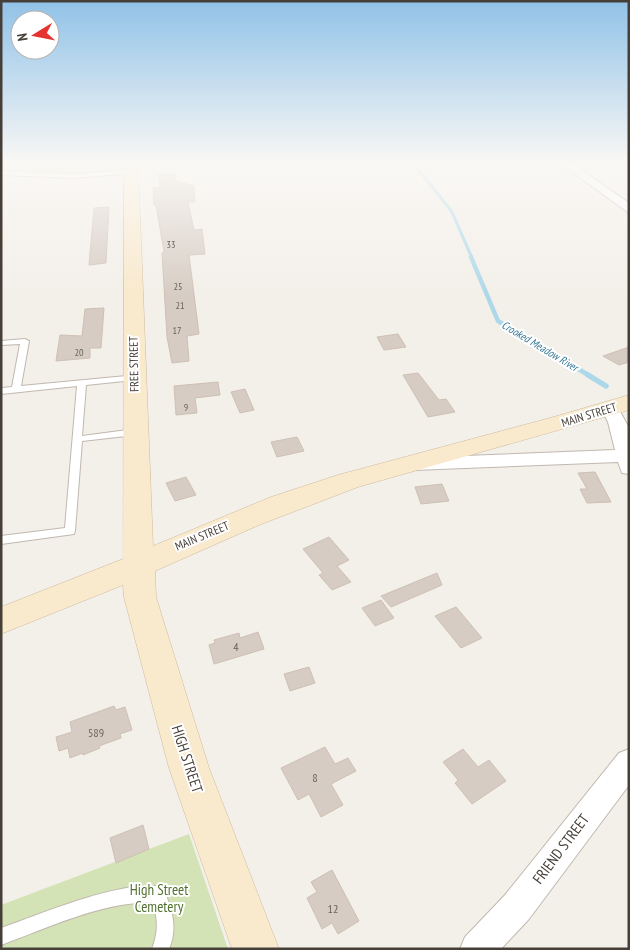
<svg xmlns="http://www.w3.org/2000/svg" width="630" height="950" font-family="'PT Sans Narrow',sans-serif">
	<rect width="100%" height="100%" fill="#f3efe9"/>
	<path fill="#d4e3b6" d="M1 164H106L68 173 24 170Z
		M189 834 228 949H1V905Z"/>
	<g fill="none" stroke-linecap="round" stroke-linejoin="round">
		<path stroke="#acd8e9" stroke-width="3" d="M414 164 452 212 472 258"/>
		<path stroke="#acd8e9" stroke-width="4.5" d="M471 257 498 321 590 376"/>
		<path stroke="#acd8e9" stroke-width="5.5" d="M588 375 606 386"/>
	</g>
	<path fill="#d6ccc3" stroke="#cec0b4" d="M175 173 176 181 194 186 195 202H188L194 230 202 229 205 254 189 255 199 334 187 336 189 361 172 363 167 337 162 253 164 252 156 205H154L153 188 160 187 159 174Z
		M109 207 106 263 89 265 94 208Z
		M104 308 101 348H90V358L56 361 60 335 82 336 85 309Z
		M398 334 406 347 384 350 377 337Z
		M629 347V362L619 365 603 356Z
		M418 373 439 400 446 399 455 412 428 417 403 375Z
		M218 382 220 395 195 398 197 413 176 415 174 386Z
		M245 389 254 410 240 413 231 392Z
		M297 437 304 451 277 457 271 442Z
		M595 472 611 502 587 503 580 489H587L578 473Z
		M186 477 196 495 175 501 166 483Z
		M442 484 449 501 421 504 415 487Z
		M329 537 349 560 337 566 351 582 332 590 319 575 323 573 303 549Z
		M437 573 442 585 391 607 381 596Z
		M381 600 394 618 375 626 362 608Z
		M456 607 482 638 461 648 435 616Z
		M258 632 264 649 214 664 209 645 215 643 214 640 239 633 240 638Z
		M309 667 315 683 290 691 284 674Z
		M114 706 116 710 125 707 132 730 120 734 121 738 99 746 100 748 83 755V753L70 758 68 748 59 751 56 737 72 732 70 722Z
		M325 747 335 764 348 758 356 771 331 784 343 805 321 817 309 794 298 800 281 768Z
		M463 749 478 767 489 760 506 781 472 804 455 783 458 780 443 762Z
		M143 825 149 849 116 863 110 838Z
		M332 870 359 921 338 934 332 923 322 929 307 898 317 892 311 882Z"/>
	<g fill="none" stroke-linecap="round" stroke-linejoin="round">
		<g stroke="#c1b8b0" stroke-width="2">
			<path id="lane" d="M131 170 134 172 133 173 75 178 1 175V171L75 174Z
				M25 339 29 341 21 386 137 375 138 377 134 380 86 385 82 436 135 429 140 432 135 435 82 441 75 531 74 534 1 544V536L65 528 77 386 1 394V388L12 387 20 344 1 345V341Z
				M138 886H157L163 888C172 909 178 927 169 949H152C158 933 159 919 152 902 99 903 50 927 1 945V928C46 912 90 893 138 886Z"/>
		</g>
		<g stroke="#c1b8b0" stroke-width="2">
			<path id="street" d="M561 164H573L629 203V213Z
				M610 403 616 404 629 428V474L622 473 618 462 414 470 407 468 404 464 407 460 414 458 615 450 608 422 601 408 604 404Z
				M629 749V785L529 919 501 949H460L465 937 505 895 619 753Z"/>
		</g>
		<g stroke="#cebb9d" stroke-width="1">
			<path id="secondary" d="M124 164H138L153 546 271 497 338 475 550 418 629 395V410L358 487 259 525 155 571 156 597 209 768 279 949H232L169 768 124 597 123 585 1 634V607L123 559Z"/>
		</g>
		<use href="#lane" fill="#fff" fill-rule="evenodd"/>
		<use href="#street" fill="#fff" fill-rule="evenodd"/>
		<use href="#secondary" fill="#f9e9cd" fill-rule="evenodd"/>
	</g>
	<linearGradient id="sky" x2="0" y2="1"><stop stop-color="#90c2e8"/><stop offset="0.55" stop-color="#faf8f5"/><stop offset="1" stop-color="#faf8f5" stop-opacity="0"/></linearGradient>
	<rect width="630" height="297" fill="url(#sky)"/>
	<g text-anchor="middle" stroke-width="4" stroke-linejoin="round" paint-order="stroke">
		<g font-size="10" fill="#6a625b">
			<text x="171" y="248">33</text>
			<text x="178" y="290">25</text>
			<text x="180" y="309">21</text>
			<text x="177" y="334">17</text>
			<text x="79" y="356">20</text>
			<text x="186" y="411">9</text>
		</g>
		<g font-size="11" font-style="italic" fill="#387b98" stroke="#fff">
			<text transform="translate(540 346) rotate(31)" y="4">Crooked Meadow River</text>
		</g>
		<g font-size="12" fill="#463f38" stroke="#fff">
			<text transform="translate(134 364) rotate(-91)" y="4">FREE STREET</text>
			<text transform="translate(589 415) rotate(-17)" y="4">MAIN STREET</text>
			<text transform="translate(202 536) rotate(-23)" y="4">MAIN STREET</text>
		</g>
		<g font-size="12" fill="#6a625b">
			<text x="236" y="651">4</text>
			<text x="96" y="737">589</text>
			<text x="315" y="782">8</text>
			<text x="333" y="913">12</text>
		</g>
		<g font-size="15" fill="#463f38" stroke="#fff">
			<text transform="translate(187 759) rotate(72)" y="5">HIGH STREET</text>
			<text transform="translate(561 849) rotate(-53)" y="5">FRIEND STREET</text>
		</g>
		<g font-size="15" fill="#527231" stroke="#fff">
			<text x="159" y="895">High Street<tspan x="159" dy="17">Cemetery</tspan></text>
		</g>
	</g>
	<rect width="630" height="950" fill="none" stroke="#463f38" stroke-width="5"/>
	<g transform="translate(35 35) rotate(260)"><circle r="24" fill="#ffffff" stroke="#b5b2af"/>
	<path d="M0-4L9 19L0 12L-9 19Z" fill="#e5342f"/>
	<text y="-8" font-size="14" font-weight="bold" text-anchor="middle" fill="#463f38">N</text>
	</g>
</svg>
